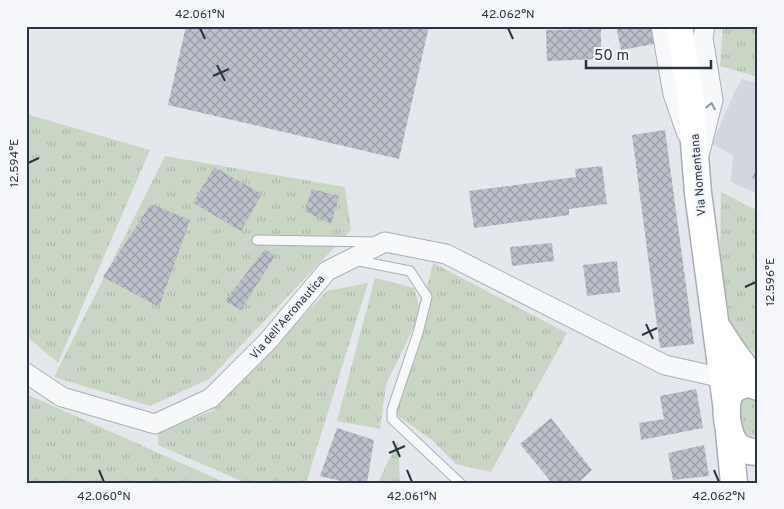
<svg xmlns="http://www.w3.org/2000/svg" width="784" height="509" font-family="Overpass,sans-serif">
	<defs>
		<pattern id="grass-tufts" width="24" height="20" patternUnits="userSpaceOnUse" patternTransform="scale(1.25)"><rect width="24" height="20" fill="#c9d6c5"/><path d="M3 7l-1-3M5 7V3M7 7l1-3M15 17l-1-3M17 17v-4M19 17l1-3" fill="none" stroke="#adb8ab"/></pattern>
		<pattern id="building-cross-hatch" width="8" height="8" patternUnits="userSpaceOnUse" patternTransform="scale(1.25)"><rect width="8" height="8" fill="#bbc0ca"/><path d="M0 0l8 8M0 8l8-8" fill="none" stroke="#989da6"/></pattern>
	</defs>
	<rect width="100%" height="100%" fill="#e4e7ec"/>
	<path fill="#d2d6de" d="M742 79 758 83V194L731 182 733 155 712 144 735 91Z"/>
	<path fill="url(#grass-tufts)" d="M723 26H754L758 27V77L720 66Z
		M26 114 150 150 58 363 26 336Z
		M165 156 345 187 351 230 209 379 150 406 54 377Z
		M721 192 758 211V356L719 320Z
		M433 263 567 333 491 472 456 464 432 440 395 414 419 317 386 384 380 429 337 421 375 278 414 288 421 312Z
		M368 283 306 483H246L158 445V432L212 411 327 291Z
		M26 394 226 483H26Z
		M746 395 754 398 758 407V433L752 437 739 431 740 398Z
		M398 440 400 483H378Z"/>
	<path fill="url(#building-cross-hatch)" d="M186 26H429L399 159 168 105Z
		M616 26H651L654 44 621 50Z
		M601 29V59L547 61 546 30Z
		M665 130 694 344 660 348 632 135Z
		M602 166 607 204 569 209V215L474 228 469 191 576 177 575 169Z
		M758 166V181L752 178Z
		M214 167 262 194 241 231 193 203Z
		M312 189 339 196 331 224 305 211Z
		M151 204 190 220 159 307 103 277Z
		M552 243 554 261 512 266 510 247Z
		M265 249 275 256 241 310 225 301Z
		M617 261 620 292 587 296 583 265Z
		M696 389 703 428 641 440 639 423 664 419 660 396Z
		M551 418 592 470 578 483H552L520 444Z
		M337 428 374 440 367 483H349L320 476Z
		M704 445 709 476 673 480 668 453Z"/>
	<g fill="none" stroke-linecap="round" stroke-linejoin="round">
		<g stroke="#a9aeb7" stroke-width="11">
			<path id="lane" d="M257 240 377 242
				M354 260 410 271 427 297 418 333 392 410V419L460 483"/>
		</g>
		<g stroke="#a9aeb7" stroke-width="21">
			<path id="street" d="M661 26 673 94 687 134
				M700 152 713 100 703 38 705 26
				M26 373 62 397 155 424 211 398 267 342 327 271 385 242 446 254 665 365 723 378 733 379"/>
		</g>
		<g stroke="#a9aeb7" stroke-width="29">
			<path id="secondary" d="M679 26 690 92 698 193 727 411
				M719 330 732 350 758 385
				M758 387C755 386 753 385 750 384 745 384 736 387 732 391 722 402 727 439 739 447 745 451 750 452 758 452
				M729 432 734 483"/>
		</g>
		<use href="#lane" stroke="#f7f8fa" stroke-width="9"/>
		<use href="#street" stroke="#f7f8fa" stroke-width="19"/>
		<use href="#secondary" stroke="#fff" stroke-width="26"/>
	</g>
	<defs><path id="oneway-chevron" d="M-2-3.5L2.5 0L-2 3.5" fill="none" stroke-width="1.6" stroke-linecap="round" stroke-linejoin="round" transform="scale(1.25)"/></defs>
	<use stroke="#9196a0" href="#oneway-chevron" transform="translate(711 106) rotate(-79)"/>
	<path fill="none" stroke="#2b3445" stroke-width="2" d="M200 28 205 39M508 28 513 39M217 65 225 81M213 76 229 69M28 163 39 158M745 287 756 282M646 324 653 339M642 335 657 328M393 441 400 457M389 453 405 446M99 470 104 482M407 470 412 482M714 470 719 482"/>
	<g text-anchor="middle" stroke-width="4" stroke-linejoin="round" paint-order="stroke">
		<g font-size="12" fill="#2b3445" stroke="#f4f6f9">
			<text transform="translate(698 175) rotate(-95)" y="4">Via Nomentana</text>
			<text transform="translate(287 317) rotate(-49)" y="4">Via dell'Aeronautica</text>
		</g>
	</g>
	<rect width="784" height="509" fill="none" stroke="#f4f6f9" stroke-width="55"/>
	<path d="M586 60v8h125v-8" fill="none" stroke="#2b3445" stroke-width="2.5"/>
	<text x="594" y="60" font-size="15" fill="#2b3445" stroke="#f4f6f9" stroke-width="4" paint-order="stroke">50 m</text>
	<rect x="28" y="28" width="728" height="454" fill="none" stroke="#2b3445" stroke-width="2"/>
	<g font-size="12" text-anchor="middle" fill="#2b3445">
		<text x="200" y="18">42.061°N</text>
		<text x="508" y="18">42.062°N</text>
		<text transform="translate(14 163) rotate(-90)" y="4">12.594°E</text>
		<text transform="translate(770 282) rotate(-90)" y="4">12.596°E</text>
		<text x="104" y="500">42.060°N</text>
		<text x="412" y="500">42.061°N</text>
		<text x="719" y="500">42.062°N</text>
	</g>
</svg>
